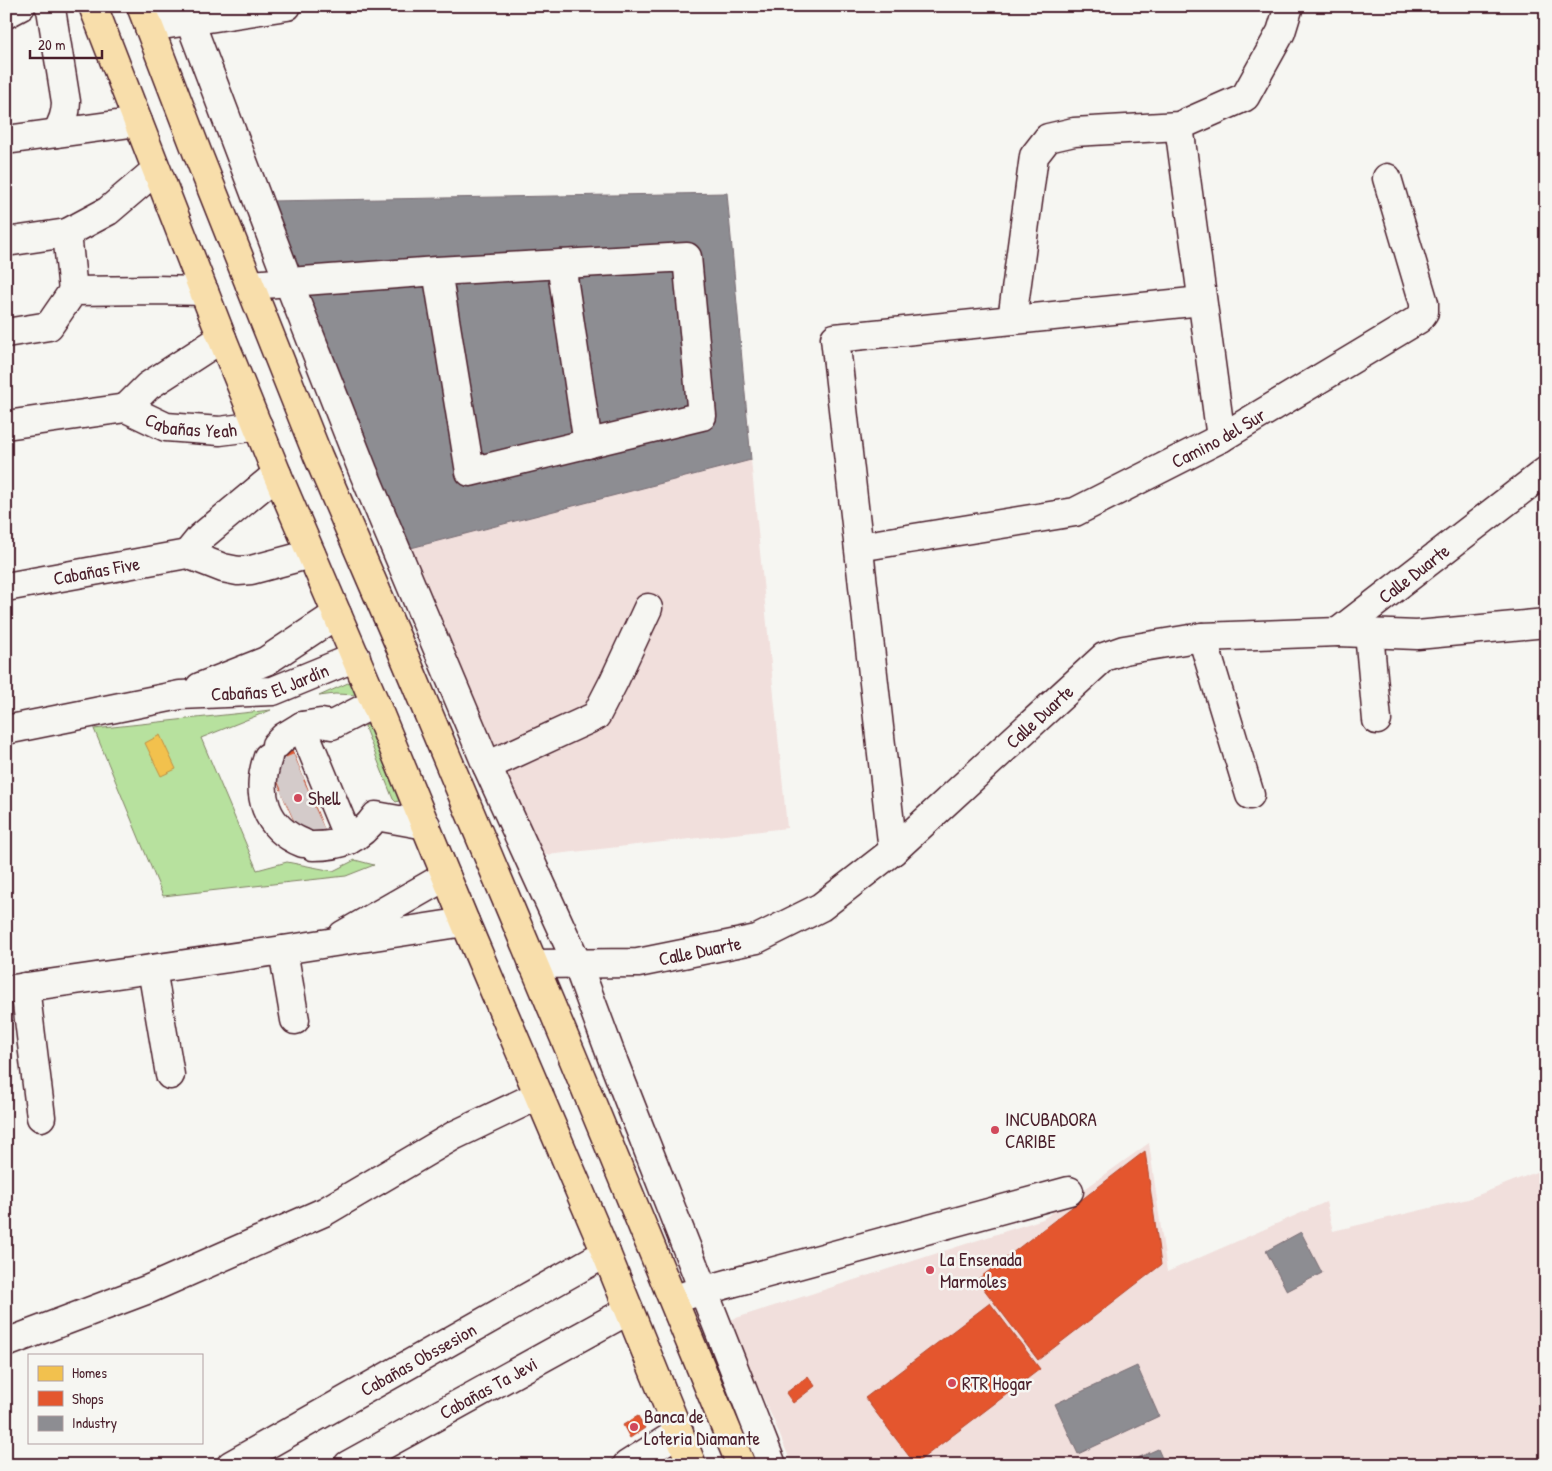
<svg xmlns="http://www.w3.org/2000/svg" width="1552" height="1471" font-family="'Patrick Hand',sans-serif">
	<rect width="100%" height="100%" fill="#f6f6f2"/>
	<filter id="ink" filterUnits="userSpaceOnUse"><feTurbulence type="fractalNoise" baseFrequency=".02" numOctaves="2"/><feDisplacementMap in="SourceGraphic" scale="10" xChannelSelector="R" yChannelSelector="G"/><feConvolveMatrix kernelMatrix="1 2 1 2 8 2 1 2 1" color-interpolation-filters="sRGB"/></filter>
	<g filter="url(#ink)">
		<path fill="#f1dfdc" d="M751 460 787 828 538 856 407 549Z
			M1149 1143 1167 1272 1326 1202 1333 1231 1468 1199 1546 1168V1465H792L774 1421 727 1321 1043 1219Z"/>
		<path fill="#b7e19e" stroke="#808064" d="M359 678 358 695 335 694 319 696Z
			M271 710 201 738 257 870 287 862 333 871 355 860 374 865 346 876 163 896 94 729Z
			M369 724 404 799 396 802 393 799 366 731 365 726Z"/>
		<path fill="#f2c14e" stroke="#c09044" d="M160 735 176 769 161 776 145 743Z"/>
		<path fill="#e4572e" stroke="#b6462d" d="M288 740 299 767 328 839 297 827 286 803 265 750Z
			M1145 1151 1161 1265 1038 1360 977 1280Z
			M990 1303 1040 1369 915 1464 865 1398Z
			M808 1376 815 1386 793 1403 786 1393Z
			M638 1416 645 1428 630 1438 623 1425Z"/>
		<path fill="#8d8d92" stroke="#796c73" d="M727 193 751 460 407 549 269 201Z
			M1301 1232 1322 1273 1287 1291 1266 1251Z
			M1137 1366 1159 1416 1078 1454 1055 1404Z
			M1158 1449 1165 1465H1122Z"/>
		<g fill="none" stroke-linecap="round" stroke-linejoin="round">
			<path stroke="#d4cbca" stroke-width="28" stroke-dasharray="28 14" stroke-linecap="butt" d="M276 777 299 767
				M286 803 309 792
				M297 827 319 817"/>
			<g stroke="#4a1f2b" stroke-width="31">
				<g id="minor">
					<path d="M49 6 51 9 66 102C66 114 63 123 56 133"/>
					<path d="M184 6 289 283 363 471 487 766 577 963 614 1063 772 1465"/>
					<path d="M6 14 21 6"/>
					<path d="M149 27 287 6"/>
					<path d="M1179 126 1221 438"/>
					<path d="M6 140 138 122"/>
					<path d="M67 233 73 291"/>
					<path d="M6 242 67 233 108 211 156 170"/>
					<path d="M561 264 588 444"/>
					<path d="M250 285 437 271 687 257 702 416 470 472 437 271"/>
					<path d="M1012 320 1034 156 1048 138 1074 132 1179 126 1245 97 1281 32 1289 6"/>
					<path d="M6 333 49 326 73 291 154 290 204 291"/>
					<path d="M126 408 148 386 222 338"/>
					<path id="s1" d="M6 425 126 408 166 427 220 431 258 426"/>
					<path id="s2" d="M859 547 1075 512 1221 438 1419 319 1424 312V303L1387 178"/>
					<path d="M187 554 200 538 277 474"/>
					<path id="s3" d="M6 587 187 554 223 568 238 571 251 570 311 554"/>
					<path d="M1338 632 1417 635 1546 623"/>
					<path d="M1369 633 1377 720"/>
					<path d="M1202 637 1250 795"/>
					<path d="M200 687 266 661 337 614"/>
					<path d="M302 726 349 840"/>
					<path id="s4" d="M6 730 180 695 273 691 356 657"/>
					<path d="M276 745 284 737 302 726 321 723 332 725 375 703"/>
					<path d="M268 757C255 794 265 828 303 843"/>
					<path d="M487 766 596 716 614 681 648 608"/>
					<path d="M313 846C341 846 359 840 376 816L426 825"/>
					<path d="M893 851 835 338 1202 301"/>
					<path d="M343 935 446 876"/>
					<path d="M283 950 295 1020"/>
					<path id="s5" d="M533 964 638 963 757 939 821 907 893 851 1104 657 1124 650 1202 637 1338 632 1546 471"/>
					<path d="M152 969 170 1075"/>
					<path d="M25 987 41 1117"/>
					<path d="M6 990 283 950 465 922"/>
					<path d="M687 1295 1069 1191"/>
					<path d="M6 1343 149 1289 324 1212 455 1135 539 1095"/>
					<path id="s6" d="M231 1465 606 1253"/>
					<path id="s7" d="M348 1465 629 1310"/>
					<path d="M627 1465 679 1432"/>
				</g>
			</g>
			<g stroke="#4a1f2b" stroke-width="31">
				<path id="major" d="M93 6 222 338 277 474 375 703 465 922 606 1253 692 1465
					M141 6 197 152 318 456 397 639 571 1053 741 1465"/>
			</g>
			<use href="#minor" stroke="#f6f6f2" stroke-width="28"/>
			<use href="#major" stroke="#f8deab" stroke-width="28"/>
		</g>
	</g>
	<g fill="#d1495b" stroke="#f6f6f2" stroke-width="2">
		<circle cx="298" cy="798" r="5"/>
		<circle cx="995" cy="1130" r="5"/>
		<circle cx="930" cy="1270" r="5"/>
		<circle cx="952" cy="1383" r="5"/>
		<circle cx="634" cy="1427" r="5"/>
	</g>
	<g text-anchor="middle" stroke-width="5" stroke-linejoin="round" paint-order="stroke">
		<g font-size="19" fill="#4a1f2b" stroke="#f6f6f2">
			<text dy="7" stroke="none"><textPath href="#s1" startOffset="190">Cabañas Yeah</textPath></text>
			<text dy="7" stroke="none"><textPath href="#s2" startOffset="380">Camino del Sur</textPath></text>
			<text dy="7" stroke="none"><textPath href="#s3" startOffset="92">Cabañas Five</textPath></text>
			<text dy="7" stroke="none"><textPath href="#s5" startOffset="1008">Calle Duarte</textPath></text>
			<text dy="7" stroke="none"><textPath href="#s4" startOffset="269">Cabañas El Jardín</textPath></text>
			<text dy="7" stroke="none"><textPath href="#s5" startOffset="588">Calle Duarte</textPath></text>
			<text dy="7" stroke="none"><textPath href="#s5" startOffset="168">Calle Duarte</textPath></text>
			<text dy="7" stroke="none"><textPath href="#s6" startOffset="215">Cabañas Obssesion</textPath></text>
			<text dy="7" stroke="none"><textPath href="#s7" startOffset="160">Cabañas Ta Jevi</textPath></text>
		</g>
		<g font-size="19" fill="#4a1f2b" stroke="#f6f6f2" text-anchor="start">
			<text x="308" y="805">Shell</text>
			<text x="1005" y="1126">INCUBADORA<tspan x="1005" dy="22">CARIBE</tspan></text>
			<text x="940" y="1266">La Ensenada<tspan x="940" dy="22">Marmoles</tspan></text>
			<text x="962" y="1390">RTR Hogar</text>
			<text x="644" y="1423">Banca de<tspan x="644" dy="22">Loteria Diamante</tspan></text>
		</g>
	</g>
	<rect width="1552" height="1471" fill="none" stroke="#f6f6f2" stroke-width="25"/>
	<rect x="12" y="12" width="1527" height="1446" fill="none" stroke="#4a1f2b" stroke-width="2" filter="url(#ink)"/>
	<rect x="28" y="1354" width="175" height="90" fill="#f6f6f2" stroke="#b1a0a2"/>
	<rect x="38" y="1366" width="25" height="15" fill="#f2c14e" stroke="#b1a0a2"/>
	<text x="72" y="1378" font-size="15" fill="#4a1f2b">Homes</text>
	<rect x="38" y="1391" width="25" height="15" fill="#e4572e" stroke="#b1a0a2"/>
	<text x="72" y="1404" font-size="15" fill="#4a1f2b">Shops</text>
	<rect x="38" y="1416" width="25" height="15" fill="#8d8d92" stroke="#b1a0a2"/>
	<text x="72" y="1428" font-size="15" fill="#4a1f2b">Industry</text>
	<path d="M30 50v8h72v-8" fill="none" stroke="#4a1f2b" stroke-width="2.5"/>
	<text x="38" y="50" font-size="15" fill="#4a1f2b" stroke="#f6f6f2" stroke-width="4" paint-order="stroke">20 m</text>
</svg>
